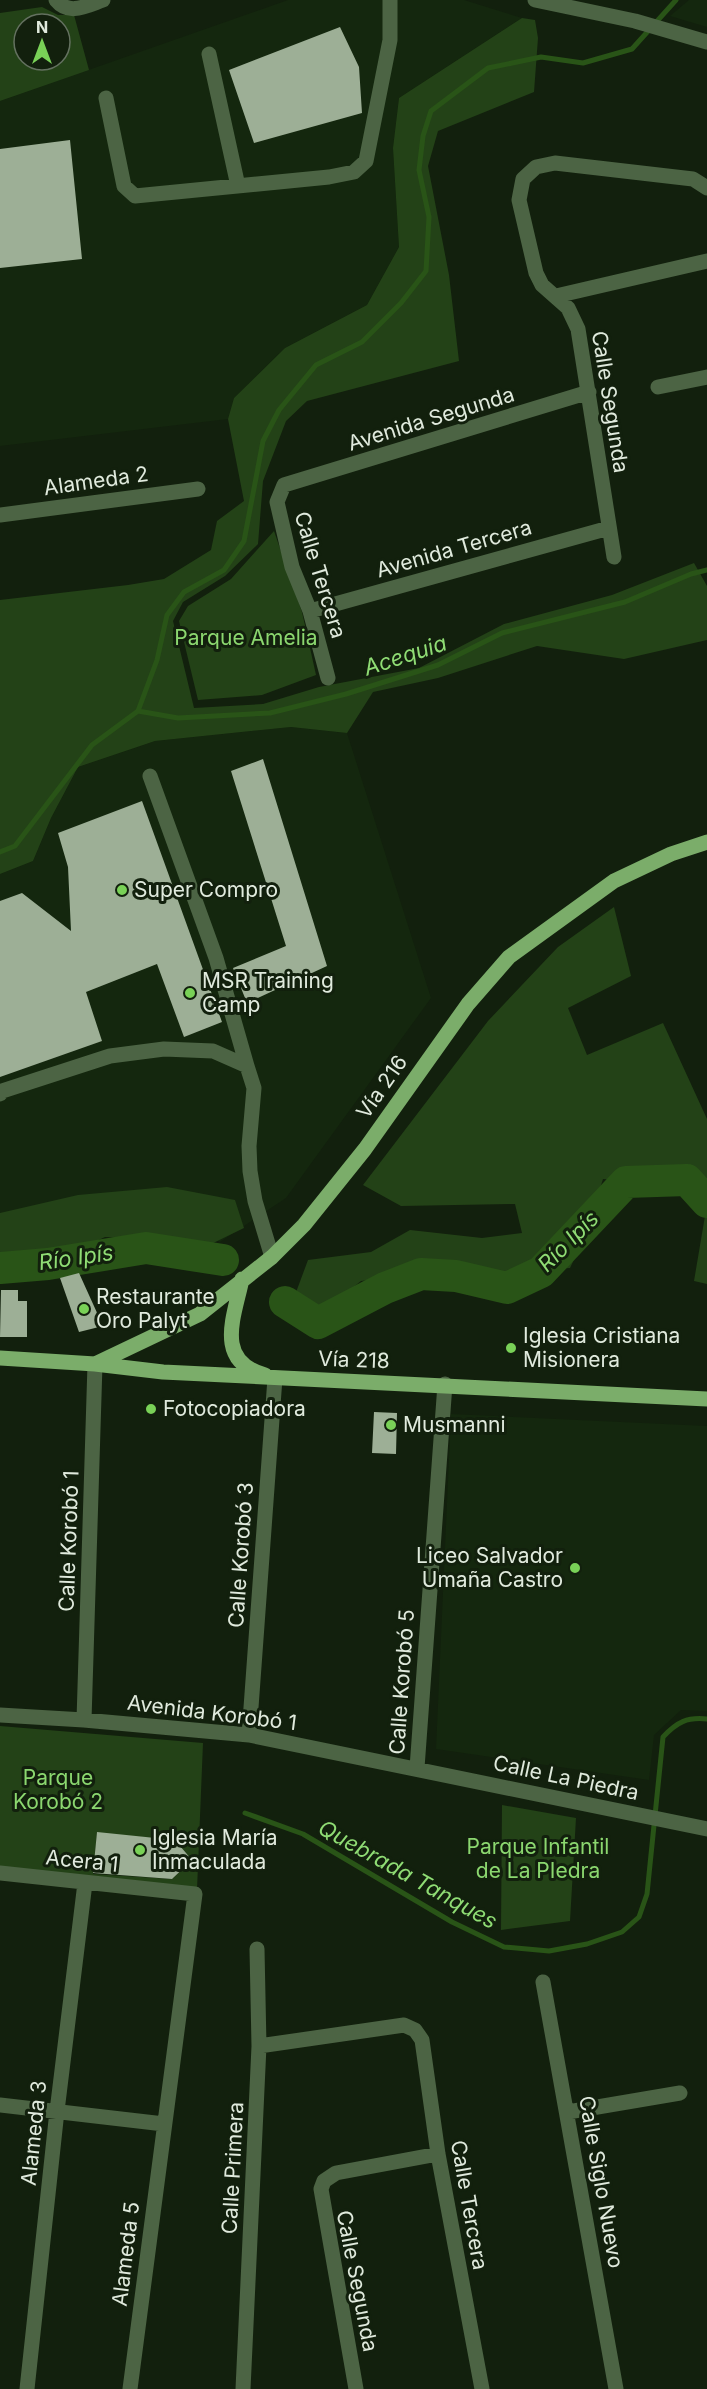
<svg xmlns="http://www.w3.org/2000/svg" width="707" height="2389" font-family="Inter,sans-serif">
	<rect width="100%" height="100%" fill="#12200d"/>
	<path fill="#14270e" d="M288 0H464L522 18 399 98 393 148 399 247 367 305 285 348 234 398 228 419 0 446V101Z
		M689 0H707V27L670 16Z
		M291 727 347 733 431 998 286 1198 220 1242 165 1210 0 1236V874L33 861 51 818 78 767 155 741Z
		M451 1414 707 1426V1711L681 1710 654 1735 649 1780 436 1749Z"/>
	<path fill="#234217" fill-rule="evenodd" d="M42 7 58 15H74L89 70 0 101V13ZM24 24H60V60H24Z
		M522 18 535 20 538 38 534 92 438 131 428 166 449 275 459 361 307 401 286 421 263 481 258 544 225 576 183 602 173 621 194 708 263 704 319 687 419 668 504 624 612 595 694 563 707 586V640L624 659 537 646 438 678 373 692 347 733 291 727 155 741 78 767 51 818 33 861 0 874V600L128 585 164 579 211 550 217 521 244 501 228 419 234 398 285 348 367 305 399 247 393 148 399 98Z
		M274 531 302 612 316 675 262 695 198 700 179 621 188 606 231 579Z
		M614 907 631 976 568 1008 587 1055 663 1023 707 1119V1284L694 1281 706 1210 668 1186 603 1179 585 1236 570 1268 456 1276 421 1274 361 1281 321 1313 295 1295 308 1260 371 1252 410 1230 482 1238 522 1233 515 1204 401 1206 363 1185 488 1021 558 947Z
		M167 1187 235 1200 244 1228 205 1247 166 1239 105 1237 48 1264 0 1268V1213L78 1195Z
		M0 1726 203 1743 197 1890 0 1868ZM97 1833 175 1840 192 1860 172 1879 93 1874Z
		M502 1805 576 1818 570 1921 501 1930Z"/>
	<g fill="none" stroke-linecap="round" stroke-linejoin="round">
		<path stroke="#295417" stroke-width="5" d="M138 711 178 718 270 713 346 694 438 665 502 633 625 602 691 574 707 570
			M0 852 15 846 92 745 138 711 157 660 167 615 184 592 224 570 244 541 263 441 279 410 316 365 362 342 401 303 426 271 429 217 419 170 423 136 431 111 488 68 541 57 583 63 632 49 676 0
			M245 1813 303 1834 452 1922 504 1947 549 1951 587 1944 622 1932 639 1917 647 1894 663 1737C677 1722 687 1717 707 1719"/>
		<path stroke="#295417" stroke-width="32" d="M0 1268 48 1264 146 1248 223 1260
			M285 1302 318 1323 385 1288 421 1274 456 1276 507 1288 541 1272 626 1182 687 1180 707 1202"/>
	</g>
	<path fill="#9daf96" d="M340 27 359 67 362 113 254 143 229 70Z
		M70 140 82 259 0 268V149Z
		M263 759 327 966 247 1003 233 968 286 946 231 771Z
		M142 801 222 1022 184 1037 157 964 86 992 102 1041 0 1077V901L22 893 71 931 68 867 58 833Z
		M79 1273 103 1326 79 1332 60 1278Z
		M1 1290H18V1301H27V1337H0Z
		M374 1412 397 1413 396 1454 372 1453Z
		M97 1832 175 1840 192 1860 172 1879 93 1873Z"/>
	<g fill="none" stroke-linecap="round" stroke-linejoin="round">
		<path stroke="#4c6444" stroke-width="15" d="M56 0C69 16 86 6 103 0
			M535 0 635 21 707 42
			M209 54 238 186
			M106 98 124 186 135 196 329 177 354 172 366 161 390 40V0
			M556 296 707 261
			M658 387 707 377
			M0 515 198 489
			M614 557 578 329 568 308 542 285 536 273 519 200 523 179 536 167 555 163 693 179 707 188
			M310 611 609 528
			M328 678 310 611 292 567 277 502 284 485 589 392
			M150 776 216 958 247 1066
			M0 1094 2 1091 110 1056 164 1049 213 1051 247 1066 254 1088 249 1146 250 1171 255 1201 272 1257
			M0 1715 84 1720 249 1735 707 1829
			M84 1720 95 1364
			M249 1735 275 1378
			M417 1768 445 1384
			M0 1873 195 1894 130 2389
			M543 1982 616 2389
			M259 2046 404 2025 415 2030 422 2040 438 2154 482 2389
			M0 2105 164 2124
			M568 2112 680 2093
			M27 2389 57 2111 85 1883
			M243 2389 259 2046 257 1949
			M356 2389 321 2189 324 2181 336 2173 438 2154"/>
		<path stroke="#7bad6a" stroke-width="15" d="M242 1279C235 1315 213 1361 265 1375
			M0 1358 95 1364 163 1372 707 1399
			M95 1364 200 1314 272 1257 304 1225 365 1149 468 1004 509 957 614 881 671 854 707 842"/>
	</g>
	<g fill="#79d157" stroke="#12200d" stroke-width="2">
		<circle cx="122" cy="890" r="6"/>
		<circle cx="190" cy="993" r="6"/>
		<circle cx="84" cy="1309" r="6"/>
		<circle cx="511" cy="1348" r="6"/>
		<circle cx="151" cy="1409" r="6"/>
		<circle cx="391" cy="1425" r="6"/>
		<circle cx="575" cy="1568" r="6"/>
		<circle cx="140" cy="1850" r="6"/>
	</g>
	<g text-anchor="middle" stroke-width="6" stroke-linejoin="round" paint-order="stroke">
		<g font-size="21" fill="#e0eadd" stroke="#12200d">
			<text transform="translate(610 402) rotate(81)" y="7">Calle Segunda</text>
			<text transform="translate(431 419) rotate(-17)" y="7">Avenida Segunda</text>
			<text transform="translate(96 481) rotate(-8)" y="7">Alameda 2</text>
			<text transform="translate(454 549) rotate(-16)" y="7">Avenida Tercera</text>
			<text transform="translate(320 575) rotate(73)" y="7">Calle Tercera</text>
			<text transform="translate(382 1087) rotate(-55)" y="7">Vía 216</text>
			<text transform="translate(354 1360) rotate(2)" y="7">Vía 218</text>
			<text transform="translate(69 1541) rotate(-88)" y="7">Calle Korobó 1</text>
			<text transform="translate(241 1555) rotate(-86)" y="7">Calle Korobó 3</text>
			<text transform="translate(402 1682) rotate(-86)" y="7">Calle Korobó 5</text>
			<text transform="translate(212 1713) rotate(7)" y="7">Avenida Korobó 1</text>
			<text transform="translate(566 1778) rotate(12)" y="7">Calle La Piedra</text>
			<text transform="translate(82 1861) rotate(6)" y="7">Acera 1</text>
			<text transform="translate(34 2133) rotate(-84)" y="7">Alameda 3</text>
			<text transform="translate(233 2168) rotate(-87)" y="7">Calle Primera</text>
			<text transform="translate(601 2182) rotate(80)" y="7">Calle Siglo Nuevo</text>
			<text transform="translate(469 2205) rotate(80)" y="7">Calle Tercera</text>
			<text transform="translate(126 2254) rotate(-83)" y="7">Alameda 5</text>
			<text transform="translate(357 2281) rotate(79)" y="7">Calle Segunda</text>
		</g>
		<g font-size="21" fill="#8bd76f" stroke="#12200d">
			<text x="246" y="645">Parque Amelia</text>
			<text x="58" y="1785">Parque<tspan x="58" dy="24">Korobó 2</tspan></text>
			<text x="538" y="1854">Parque Infantil<tspan x="538" dy="24">de La PIedra</tspan></text>
		</g>
		<g font-size="21" fill="#e0eadd" stroke="#12200d" text-anchor="start">
			<text x="134" y="897">Super Compro</text>
			<text x="202" y="988">MSR Training<tspan x="202" dy="24">Camp</tspan></text>
			<text x="96" y="1304">Restaurante<tspan x="96" dy="24">Oro Palyt</tspan></text>
			<text x="523" y="1343">Iglesia Cristiana<tspan x="523" dy="24">Misionera</tspan></text>
			<text x="163" y="1416">Fotocopiadora</text>
			<text x="403" y="1432">Musmanni</text>
			<text x="563" y="1563" text-anchor="end">Liceo Salvador<tspan x="563" dy="24">Umaña Castro</tspan></text>
			<text x="152" y="1845">Iglesia María<tspan x="152" dy="24">Inmaculada</tspan></text>
		</g>
		<g font-size="22" font-style="italic" fill="#8fdc74" stroke="#12200d">
			<text transform="translate(405 655) rotate(-18)" y="8">Acequia</text>
			<text transform="translate(568 1241) rotate(-45)" y="8">Río Ipís</text>
			<text transform="translate(76 1257) rotate(-8)" y="8">Río Ipís</text>
			<text transform="translate(408 1874) rotate(29)" y="8">Quebrada Tanques</text>
		</g>
	</g>
	<g transform="translate(42 42)"><circle r="28" fill="#12200d" stroke="#647160" stroke-width="1.5"/>
	<path d="M0-4.5L10 22L0 15L-10 22Z" fill="#79d157"/>
	<text y="-9" font-size="16" font-weight="bold" text-anchor="middle" fill="#e0eadd">N</text>
	</g>
</svg>
